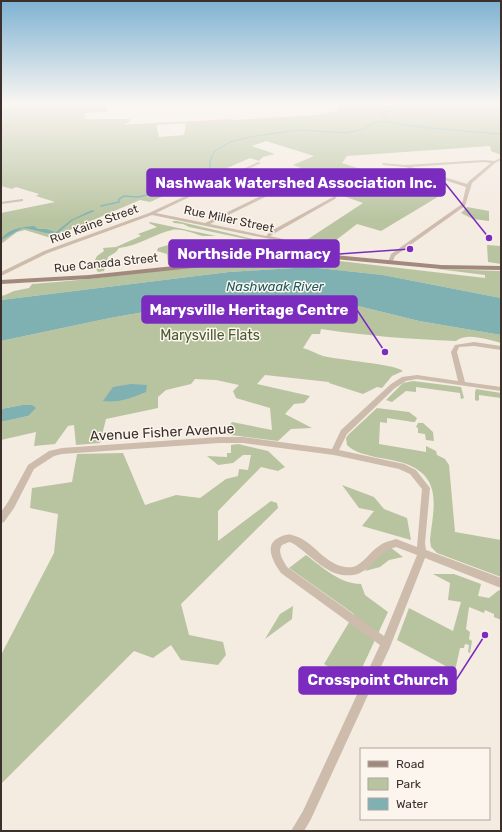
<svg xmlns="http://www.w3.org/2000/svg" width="502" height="832" font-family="Rubik,sans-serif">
	<rect width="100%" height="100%" fill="#f4ebe1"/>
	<path fill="#b8c4a0" d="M1 103H108L106 112 86 113 85 119H130L129 122 121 126 156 124 159 137 184 135 186 123 317 115 337 111 338 106 336 103H501V155L491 151 490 146 347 156 342 163 441 195 381 231 357 224 318 254 307 253 299 245 363 203 335 193 348 186 293 165 314 156 266 141 252 146 275 154 263 157 259 161 250 158 150 202 140 200 51 238 25 230 17 232 1 244V213L55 202 36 196 39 194 16 187 12 189 1 186Z
		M467 207 489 211V221L473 219 461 213Z
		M172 221H177L253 239 251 240 189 227 183 224 174 223Z
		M150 222 216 236C212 236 207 236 203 236 194 234 181 228 172 230 154 234 138 246 119 248L116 252 108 257 104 271 98 272 93 264 97 256 104 251 103 248 116 247 141 236 138 234 157 227 149 223Z
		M175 243 179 244V252L184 254 177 256V259L184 262 168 265 167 254 157 251 158 248Z
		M487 245 501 246V264L488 262Z
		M331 260 485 278V275L437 269 501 271V298L383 275 309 267 229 272 1 300V296L5 295 14 291 29 288 32 284C132 277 231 257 331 260Z
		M293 298 346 303 419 321 501 335V343C488 340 467 332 456 341 410 339 367 336 321 329L320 334H312L303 348C310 350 317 354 323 356 338 360 395 364 403 371L392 376 382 388 377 387 363 394 329 383V382L265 375 257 384 310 396 304 403 294 404 285 414 312 428 291 429 278 441 223 434 232 422 272 430 270 408 236 398 233 391 239 385 216 380 195 379 191 384 166 390 158 397V408L106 419 100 443 76 445 74 425 68 426 55 444 34 446 36 432 1 440V422L28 416 22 405 1 409V341L110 318 212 300Z
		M413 381 461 387 464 398 461 399 460 393 416 387V392L406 391 392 402 386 400 403 383Z
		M476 389 501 393V398L479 395V400L477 401 475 400V392Z
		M377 408 409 412 417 418 415 422H413L387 418V423L380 422 379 444 426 452V446L436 451 437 455 445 459 449 465 455 532 501 540V577L437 553 431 547 430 540C433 510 443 480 409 465 399 461 386 459 375 457 365 454 355 453 347 445L346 438 349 434Z
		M418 423H423L433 432 434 441 426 440 425 434 418 433V428L416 427Z
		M238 444 268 451 285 467 278 471 261 467 218 511V541L271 501 277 503 278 508 181 604 189 635 223 642 226 655 218 665 181 660 171 645 153 658 134 651 1 784V655L54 553 58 514 30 508 32 488 72 482 77 454 123 453 145 505 176 495 200 498 226 479 238 476 239 469 248 470 251 455H243L233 463 218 465 207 456 227 457V453H231V445Z
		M342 485 374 497 384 509 407 518 411 540 362 526 374 511 359 508Z
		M390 547 403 557 389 560 380 567 365 571 379 553Z
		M306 555C322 567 340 584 361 584L365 595 388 612 355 683 324 664 354 614 289 568Z
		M433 574H454L481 584 478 596 489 598 499 590 501 591V620L494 617V614L485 610 484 613 469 607 466 629 470 632 469 639 472 641 470 653 468 652 469 645 465 644 464 648H460L455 671 397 640 409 608 453 631 461 602 448 600 450 583Z
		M293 606 292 619 265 639 280 614Z"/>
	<path fill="#7fb0b2" d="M92 210 95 211 73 220 58 233H46L30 229 23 228 1 240C7 229 22 227 34 226L38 229H46L56 232 71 220Z
		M309 267 383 275 501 298V335L419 321 346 303 293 298H271L212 300 110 318 1 341V300L229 272Z
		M131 384 147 385 146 392C132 398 118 403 103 401L113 387Z
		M22 405H32L36 408 28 416 1 422V409Z"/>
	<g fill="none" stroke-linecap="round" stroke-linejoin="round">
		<path stroke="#7fb0b2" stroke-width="1" d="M389 121 381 115V112L397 111 396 106 401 103
			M210 163 212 156 215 151 230 142 250 137 297 130 346 133 364 129 378 121 428 128 501 134"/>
		<path stroke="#7fb0b2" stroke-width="1.5" d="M101 206 119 202V199L124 196 138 197 185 187 198 177 210 171V162"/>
		<path fill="#cdbbac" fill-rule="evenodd" d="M233 119 232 121 1 133V131Z
			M501 158V160L495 163 472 183 465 206 395 256 392 263H388V262L391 254 462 204 466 187 405 167 383 165 382 163 405 165 484 160 494 161ZM484 162 491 163 469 181 467 184 411 167Z
			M258 162 261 163 156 213 205 223 294 180 279 175V173H280L333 191 338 195 335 199 275 233 270 236 283 239 293 245 295 258 291 257 289 247 280 241 152 215 48 253 1 276V272L44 251 149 213ZM298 181 331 193 334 195 333 197 271 231 266 236 210 224Z
			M22 199H23V201L1 204V202Z
			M474 342 501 346V350L474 346 459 347 457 352 465 382 501 387V391L417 379 406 381 395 388 347 434 339 450 404 464 416 470 430 488 425 543 426 550 501 578V588L425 558 390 647 311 819 304 831H291L303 811 380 645 281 573C273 562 263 544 280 537 284 535 288 534 292 535 315 540 326 570 353 567 362 565 371 551 379 546 384 542 390 541 396 539L417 547 422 489 410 474 399 469 334 455 243 443H219L62 454 54 456 34 469 14 508 4 522 1 523V512L8 502 28 465 49 451 62 448 219 437H243L332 449 341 430 391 384 402 377 417 375 458 381 451 352 455 345ZM289 542C294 543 298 547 302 550 317 562 332 578 353 575 370 573 378 552 396 547L417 555 384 636 287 567C283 560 277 552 282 545Z"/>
		<path fill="#a18a7d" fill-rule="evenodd" d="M277 255H334L441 265 501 266V270L441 269 334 259H277L89 279 1 284V280L89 275Z"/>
	</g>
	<linearGradient id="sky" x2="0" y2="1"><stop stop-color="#7eb2d2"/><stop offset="0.47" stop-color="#faf6f2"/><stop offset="1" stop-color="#faf6f2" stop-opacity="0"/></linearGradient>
	<rect width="502" height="220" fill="url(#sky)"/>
	<g text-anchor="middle" stroke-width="3" stroke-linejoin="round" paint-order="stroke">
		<g font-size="12" fill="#3b302b" stroke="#fbf5ee">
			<text transform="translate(229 219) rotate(12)" y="4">Rue Miller Street</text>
			<text transform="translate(94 224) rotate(-20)" y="4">Rue Kaine Street</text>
			<text transform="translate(106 263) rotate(-6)" y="4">Rue Canada Street</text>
		</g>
		<g font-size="13" font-style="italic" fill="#1f5a5e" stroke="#fbf5ee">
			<text x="275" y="291">Nashwaak River</text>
		</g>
		<g font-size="14" fill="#4a5a2e" stroke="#fbf5ee">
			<text x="210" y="340">Marysville Flats</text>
		</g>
		<g font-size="14" fill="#3b302b" stroke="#fbf5ee">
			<text transform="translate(162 432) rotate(-3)" y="5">Avenue Fisher Avenue</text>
		</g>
	</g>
	<path fill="none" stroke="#7b2cbf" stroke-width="1.5" d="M489 238L445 183M410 249L339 254M385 352L357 310M485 635L456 680"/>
	<g fill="#7b2cbf" stroke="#fbf5ee" stroke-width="1.5">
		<circle cx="489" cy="238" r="4"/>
		<circle cx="410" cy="249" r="4"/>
		<circle cx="385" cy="352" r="4"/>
		<circle cx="485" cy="635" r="4"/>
	</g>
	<g fill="#7b2cbf" stroke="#7b2cbf" stroke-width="1.5">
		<rect x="147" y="169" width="298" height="27" rx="4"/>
		<rect x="169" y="240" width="170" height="27" rx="4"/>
		<rect x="142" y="296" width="215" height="27" rx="4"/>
		<rect x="299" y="667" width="157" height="27" rx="4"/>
	</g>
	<g font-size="15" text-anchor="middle" font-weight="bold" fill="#fff">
		<text x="296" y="188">Nashwaak Watershed Association Inc.</text>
		<text x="254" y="259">Northside Pharmacy</text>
		<text x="249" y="315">Marysville Heritage Centre</text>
		<text x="378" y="685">Crosspoint Church</text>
	</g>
	<rect width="502" height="832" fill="none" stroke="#3b302b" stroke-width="4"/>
	<rect x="360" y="748" width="130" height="72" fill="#fbf5ee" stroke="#aea6a0"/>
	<rect x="368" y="761" width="20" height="6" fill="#a18a7d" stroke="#aea6a0"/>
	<text x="396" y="768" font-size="12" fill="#3b302b">Road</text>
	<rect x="368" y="778" width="20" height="12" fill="#b8c4a0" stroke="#aea6a0"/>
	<text x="396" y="788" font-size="12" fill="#3b302b">Park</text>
	<rect x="368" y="798" width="20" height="12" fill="#7fb0b2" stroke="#aea6a0"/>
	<text x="396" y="808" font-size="12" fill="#3b302b">Water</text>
</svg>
